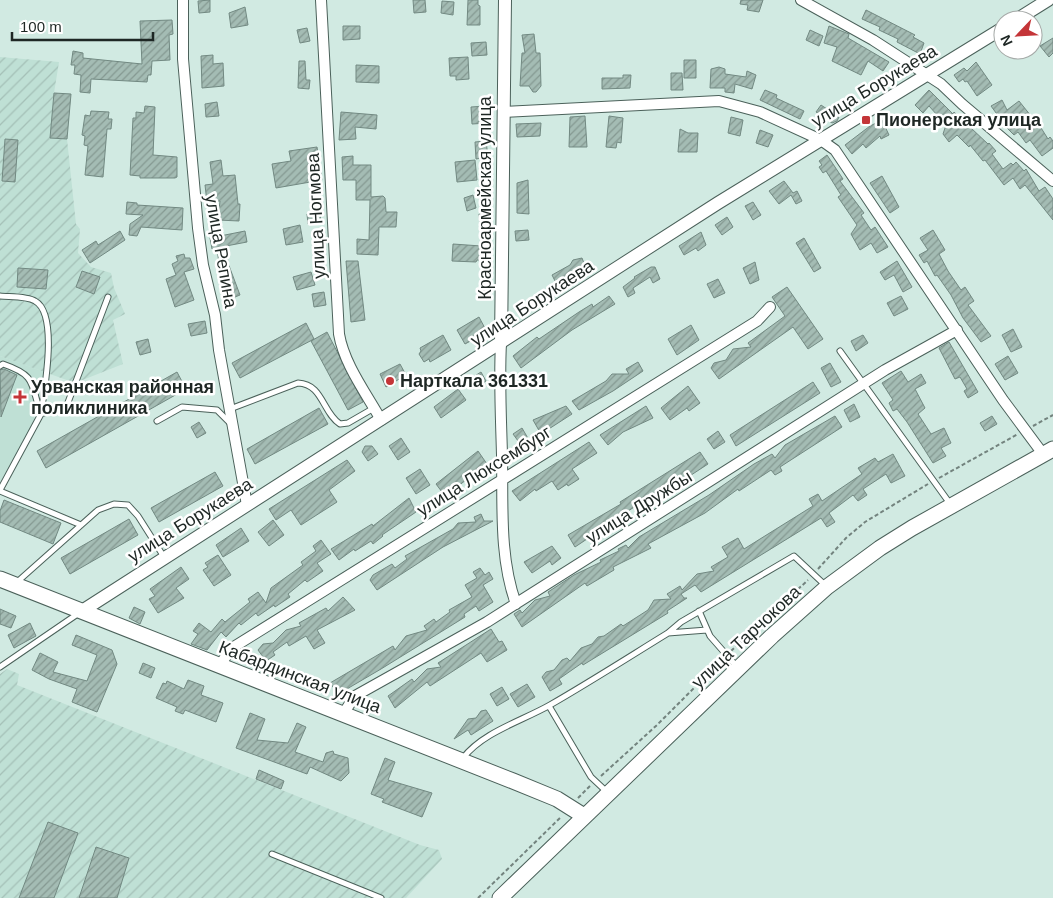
<svg xmlns="http://www.w3.org/2000/svg" width="1053" height="898" font-family="Helvetica,sans-serif">
	<defs>
		<pattern id="industrial-furrows" width="10" height="10" patternUnits="userSpaceOnUse" patternTransform="scale(1.25)"><rect width="10" height="10" fill="#bfe0d5"/><path d="M-1 1l2-2M0 10L10 0M9 11l2-2" fill="none" stroke="#a4c0b7"/></pattern>
		<pattern id="building-hatch" width="6" height="6" patternUnits="userSpaceOnUse" patternTransform="scale(1.25)"><rect width="6" height="6" fill="#a4bcb4"/><path d="M-1 1l2-2M0 6l6-6M5 7l2-2" fill="none" stroke="#859992"/></pattern>
	</defs>
	<rect width="100%" height="100%" fill="#d1eae2"/>
	<path fill="#bfe0d5" d="M0 356 45 372 28 445 0 484Z"/>
	<path fill="url(#industrial-furrows)" d="M0 57 59 62 54 93 71 94 67 139 76 224 80 229 78 253 91 267 111 273 114 288 125 314 113 320 123 364 75 383 0 356Z
		M7 669 19 674 17 685 420 845 439 850 442 859 406 898H0V674Z"/>
	<path fill="url(#building-hatch)" stroke="#728982" d="M210 0V12L199 13 198 1Z
		M413 0H425L426 12 414 13Z
		M468 0H478V5L480 6V25H467Z
		M741 0H763L759 12 747 10 748 5 740 4Z
		M442 1 454 2 453 15 441 13Z
		M245 7 248 25 231 28 229 13Z
		M866 10 915 35 913 37 924 43 920 54 897 42 898 39 879 30 880 27 862 19Z
		M172 20 173 34 169 35 170 60 152 61 151 75H148L147 82 91 79 90 93 80 92 81 75 74 74 75 65H71L73 51 83 53V58L142 64 140 21Z
		M343 26H360V39L343 40Z
		M829 26 849 34 848 38 889 62 883 71 868 61 861 75 832 61 837 47 824 43Z
		M307 28 310 41 300 43 297 30Z
		M810 30 823 36 819 46 806 40Z
		M534 34 536 53H540L541 86 536 92H533L529 86H520L522 53H525L522 35Z
		M1053 38V53L1049 57 1040 46Z
		M486 42 487 55 472 56 471 43Z
		M213 55V64L223 63 224 86 202 88 201 56Z
		M468 57 469 79 456 80V76H450L449 58Z
		M684 60H696V78H684Z
		M299 61H305L306 80H310L309 89 298 88Z
		M976 62 992 85 977 96 967 81 965 82 963 79 959 82 954 75 964 68 967 71Z
		M356 65 379 66V83L356 82Z
		M719 67 725 69V74L746 77 747 71 756 75 752 89 735 84 734 93 725 92V88H710L711 69Z
		M671 73H682L683 90H671Z
		M623 75H631L630 88 602 89V78H623Z
		M765 90 777 95 776 98 804 111 800 119 760 100Z
		M929 90 953 114 954 112 988 144 989 143 996 151 992 154 1003 169 1011 163 1013 165 1016 162 1024 171 1026 169 1039 191 1045 187 1053 199V220L1025 185 1020 189 1013 178 1004 185 985 160 983 161 970 145 969 147 957 135 949 142 943 134 946 125 929 106 923 113 915 105Z
		M54 93 71 94 67 139 50 138Z
		M1002 100 1007 110 1019 101 1031 116 1033 115 1048 139 1050 137 1053 141V148L1042 156 1030 140 1026 143 1018 132 1014 135 1007 128 991 106Z
		M217 102 219 116 206 117 205 104Z
		M821 105 839 117 837 121 832 123 816 112Z
		M145 106 155 107 153 155 177 157V177L175 178H140V176L130 175 133 118H136V112L144 113Z
		M486 106 488 123 472 124 471 107Z
		M91 111 109 112 108 119H112L111 129H107L103 177 85 175 88 146 84 145 85 136 82 135 85 115 90 116Z
		M341 112 377 115 376 129 355 127 356 139 339 140Z
		M585 116 587 147H569L570 117Z
		M609 116 623 118 621 143 617 142 616 148 606 147Z
		M731 117 743 120 740 136 728 133Z
		M882 120 889 135 881 139 880 136 866 148 863 144 852 154 845 145 870 126Z
		M541 123 540 136 517 137 516 124Z
		M680 129 688 133H698L697 152H678Z
		M760 130 773 135 768 147 756 143Z
		M5 139 18 140 15 182 2 181Z
		M486 141 488 157 476 159 475 142Z
		M317 147 322 180 276 188 272 164 291 161 289 151Z
		M827 155 843 179 840 181 864 213 861 215 871 230 875 227 888 247 877 253 871 243 860 250 851 234 857 225 838 197 841 195 826 171 823 173 819 167 822 165 819 161Z
		M353 156V165H371V197L383 196 385 198 386 212H397L396 227H379L378 255 357 254V239L369 240 370 200H356V180H343L342 157Z
		M221 160 223 176 235 175 238 204H240L239 221 218 220 220 201 207 202 205 185 213 184 210 162Z
		M475 160 477 180 457 182 455 162Z
		M882 176 899 207 890 213 870 183Z
		M528 180 529 214 517 213V183Z
		M784 181 793 193 797 191 802 201 796 204 791 195 779 204 769 191Z
		M473 195 476 208 467 211 464 198Z
		M127 202 137 203V205L183 208 182 230 141 227 137 236 129 235 130 224 143 215 126 214Z
		M753 202 761 215 753 220 745 206Z
		M320 213 321 223 308 224 307 214Z
		M479 214H490L491 226 480 227Z
		M727 217 733 227 722 235 715 225Z
		M300 225 303 242 286 245 283 229Z
		M528 230 529 240 516 241 515 231Z
		M933 230 945 250 939 254 948 271 961 290 965 287 974 301 968 305 991 336 981 342 963 318 951 295 937 275 935 276 927 261 924 263 919 255 928 250 920 238Z
		M120 231 125 240 90 263 82 250 96 241 98 245Z
		M245 231 247 242 226 246 228 263 240 295 230 299 220 272 217 248 212 249 210 238Z
		M701 232 706 245 698 251 696 248 684 255 679 246Z
		M804 238 821 268 814 272 796 243Z
		M453 244 481 246V260H477L476 262 452 261Z
		M184 254 185 258H190L194 269 184 272 194 300 175 307 166 279 176 275 172 264 178 261 176 256Z
		M582 258 587 271 558 287 552 275 570 265 573 260Z
		M346 261H358L365 320 351 322Z
		M897 261 912 287 903 292 894 275 885 280 880 272Z
		M755 262 759 280 750 284 743 268Z
		M651 267H655L660 279 653 283 650 277 633 288 635 293 628 297 623 287 635 278 634 277Z
		M18 268 48 270 46 289 17 287Z
		M82 271 100 277 94 294 76 287Z
		M311 272 315 285 297 290 293 277Z
		M490 277 491 293H483L482 278Z
		M718 279 725 293 714 298 707 284Z
		M787 287 823 339 808 349 793 327 719 379 711 368 714 363 726 360 733 349 751 347 748 343 785 316 772 297Z
		M324 292 326 305 314 307 312 294Z
		M609 296 615 304 572 330 521 368 513 356 537 337 539 339 579 312 592 304 593 307Z
		M901 296 908 309 894 316 887 303Z
		M479 317 487 332 465 344 457 330Z
		M205 321 207 333 191 336 188 324Z
		M306 323 314 339 240 378 232 363Z
		M691 325 699 340 677 355 668 339Z
		M1013 329 1022 347 1011 352 1002 335Z
		M327 332 363 402 348 410 311 341Z
		M443 335 451 350 430 362 429 359 424 362 419 354 421 351 420 348Z
		M863 335 868 343 856 351 851 341Z
		M148 339 151 352 140 355 136 342Z
		M949 342 978 392 968 398 964 391 967 389 960 377 955 379 939 348Z
		M1008 356 1018 373 1005 380 995 364Z
		M638 362 643 371 613 391 579 410 572 401 606 381 612 374H629L626 369Z
		M830 363 841 382 831 387 821 368Z
		M400 364 406 375 386 387 380 374Z
		M4 369 17 375 1 417 0 370Z
		M901 371 908 382 921 374 926 383 915 389 925 408 918 414 931 434 944 428 951 443 941 448 946 456 933 463 907 422 897 409 893 411 889 403 893 400 882 383Z
		M177 372 186 389 46 468 37 451Z
		M481 372 486 381 475 388 470 379Z
		M813 382 820 393 736 446 730 435Z
		M688 386 700 403 689 411 687 408 670 420 661 408Z
		M458 389 466 400 441 418 434 407Z
		M854 404 860 417 850 422 844 410Z
		M566 406 572 414 541 434 533 420Z
		M646 406 653 418 623 432 608 445 600 435Z
		M319 408 328 424 255 464 247 449Z
		M835 416 842 427 780 467 782 471 775 475 771 470 739 491 738 489 705 513 648 544 651 548 613 567 614 570 587 586 585 583 522 627 514 614 520 610 522 613 535 600 550 596 548 592 574 575 601 562 600 560 619 551 618 549 626 545 628 548 639 537 709 495 754 464 772 454 775 458 785 445Z
		M992 416 997 424 985 431 980 423Z
		M199 422 206 433 197 438 191 427Z
		M522 428 529 440 521 445 513 434Z
		M718 431 725 442 714 449 707 439Z
		M401 438 410 452 398 460 389 446Z
		M589 442 597 453 572 469 579 479 568 486 567 484 558 490 552 481 536 491 535 489 520 501 512 491Z
		M365 446H372L378 454 368 461 362 452Z
		M478 451 487 464 445 496 436 484Z
		M700 452 708 464 682 481 664 491 663 489 601 528 602 529 575 547 568 535 621 504 620 502Z
		M893 454 905 476 891 483 886 474 863 489 867 495 858 501 853 495 829 513 835 522 827 527 821 518 701 592 695 585 681 594 684 598H687L667 611 668 613 583 665 582 663 559 679 562 684 550 691 542 677 546 672 554 670 562 660 567 658 570 661 581 648 592 644 598 637 604 636 621 624 623 626 648 610 654 600 671 599 667 594 680 586 682 590 697 574 714 571 711 567 728 557 722 547 738 538 744 549 813 506 809 499 818 494 822 501 862 474 858 468 875 458 878 462Z
		M347 460 355 471 329 490 337 502 301 525 291 510 276 520 269 509Z
		M420 469 430 485 416 494 406 478Z
		M215 472 223 486 159 522 151 508Z
		M409 498 416 512 382 535 383 536 373 544 371 541 355 551 354 549 339 560 331 549 372 524 373 526Z
		M4 500 61 523 53 544 0 522V511Z
		M481 514 484 521H493L443 547 377 590 370 580 373 575 392 564 395 568 407 559 405 556 453 529 458 523 476 522 474 517Z
		M129 519 138 535 70 574 61 558Z
		M273 520 284 535 269 546 258 532Z
		M241 528 249 541 223 557 216 545Z
		M321 540 331 554 317 563 323 571 307 582 305 580 288 594 290 597 275 607 274 605 258 616 256 613 241 625 239 623 226 637 221 632 207 650 191 644 198 634 193 631 199 623 211 632 222 619 225 622 250 602 248 599 258 592 266 603 271 588 303 565 301 562 316 551 313 546Z
		M552 546 561 558 552 565 550 561 532 573 524 562Z
		M218 555 231 575 214 586 203 570 208 567 205 563Z
		M181 567 189 579 176 588 184 598 158 613 149 599 155 596 150 589Z
		M480 568 485 575 489 572 493 579 483 585 493 602 479 611 476 606 464 614 465 617 381 669 340 693 338 690 336 691 330 683 393 646 395 650 406 636 427 630 424 626 434 619 436 622 450 612 449 610 472 597 465 585 477 578 473 572Z
		M343 597 355 610 317 630 325 643 314 649 306 636 289 646 287 642 273 652 275 655 266 661 258 650 263 644 273 643 286 630 301 626 299 623 326 608 328 611Z
		M134 607 145 612 140 624 129 618Z
		M0 609 16 616 11 628 0 624Z
		M30 623 36 636 14 648 8 635Z
		M491 629 499 642 502 641 507 650 487 662 481 653 430 686 427 682 395 708 388 696 412 679 414 682 427 669 441 667 438 663Z
		M76 635 112 650 117 664 97 712 72 702 77 689 49 679 32 670 40 653 58 662 53 672 87 681 97 655 72 645Z
		M143 663 155 668 151 678 139 673Z
		M188 680 204 686 201 695 223 703 216 722 185 710 183 714 175 711 177 707 156 698 163 683 166 684 167 681 184 689Z
		M527 684 535 697 518 707 510 694Z
		M502 687 509 699 497 706 490 694Z
		M486 710 493 721 471 735 468 730 454 739 468 719 476 718 481 711Z
		M250 713 265 719 257 740 288 743 297 723 306 727 295 752 323 762 326 753 333 751 334 754 348 758 349 773 341 781 310 767 307 774 236 748Z
		M385 758 395 762 388 780 432 793 422 817 382 802 384 799 371 794Z
		M259 770 284 781 281 789 256 779Z
		M48 822 78 833 54 898H19Z
		M96 847 129 858 117 898H79Z"/>
	<g fill="none" stroke-linecap="round" stroke-linejoin="round">
		<g stroke="#4b615a" stroke-width="7">
			<path id="service" d="M0 296C10 297 27 296 35 301 59 314 44 391 41 414
				M840 351 951 505
				M0 366 3 364C35 375 31 382 40 412
				M230 409 298 383C323 384 322 412 340 424L348 423 374 408
				M157 421 182 407 217 410 230 423
				M0 490 41 414 67 405 108 297
				M0 491 81 525
				M16 583 98 510 114 504 128 505 138 516 164 557
				M699 611 710 636 738 668
				M668 633 707 630
				M0 667 79 613
				M549 706 591 777 607 792
				M463 758C483 732 522 721 550 705 590 682 629 657 668 633L681 622 794 556 825 585
				M272 854 381 898"/>
		</g>
		<g stroke="#4b615a" stroke-width="12">
			<path id="minor" d="M183 0V59L198 228 203 265 215 315 219 350 247 505
				M321 0 339 334C344 364 366 393 381 420
				M801 0 873 40 941 84 962 104 1053 181
				M503 112 719 101 760 112 821 140 835 150 1003 400 1043 454
				M501 343C499 380 501 417 502 455 503 504 499 557 516 604
				M219 666 232 648 757 321 770 307
				M343 714 355 696 487 622 885 370 957 330"/>
		</g>
		<g stroke="#4b615a" stroke-width="14">
			<path id="tertiary" d="M1016 20 1048 0
				M501 343 505 0
				M82 611 718 203 1003 28"/>
		</g>
		<g stroke="#4b615a" stroke-width="17">
			<path id="secondary" d="M0 579 513 781 557 799 584 816
				M500 898 772 636 827 587 880 548 912 528 1053 449"/>
		</g>
		<path stroke="#73837e" stroke-width="2" stroke-dasharray="4 2.5" stroke-linecap="butt" d="M1033 426 1053 415
			M939 478 1018 434
			M818 569 846 538 865 522 928 484
			M731 651 808 580
			M601 776 657 725 722 660
			M578 798 590 786
			M478 898 561 817"/>
		<use href="#service" stroke="#fff" stroke-width="5"/>
		<use href="#minor" stroke="#fff" stroke-width="10"/>
		<use href="#tertiary" stroke="#fff" stroke-width="12"/>
		<use href="#secondary" stroke="#fff" stroke-width="15"/>
	</g>
	<g fill="#c43538" stroke="#fff" stroke-width="2">
		<rect x="861" y="115" width="10" height="10" rx="2.5"/>
		<circle cx="390" cy="381" r="5"/>
		<path d="M17.5 389.5h5v5h5v5h-5v5h-5v-5h-5v-5h5z"/>
	</g>
	<g text-anchor="middle" stroke-width="5" stroke-linejoin="round" paint-order="stroke">
		<g font-size="18" fill="#1e2724" stroke="#fff">
			<text transform="translate(874 86) rotate(-31)" y="6">улица Борукаева</text>
			<text transform="translate(485 198) rotate(-90)" y="6">Красноармейская улица</text>
			<text transform="translate(316 216) rotate(-93)" y="6">улица Ногмова</text>
			<text transform="translate(221 251) rotate(80)" y="6">улица Репина</text>
			<text transform="translate(532 303) rotate(-33)" y="6">улица Борукаева</text>
			<text transform="translate(484 471) rotate(-32)" y="6">улица Люксембург</text>
			<text transform="translate(639 507) rotate(-32)" y="6">улица Дружбы</text>
			<text transform="translate(190 520) rotate(-32)" y="6">улица Борукаева</text>
			<text transform="translate(746 637) rotate(-43)" y="6">улица Тарчокова</text>
			<text transform="translate(300 677) rotate(21)" y="6">Кабардинская улица</text>
		</g>
		<g font-size="18" font-weight="bold" fill="#1e2724" stroke="#fff" text-anchor="start">
			<text x="876" y="126">Пионерская улица</text>
			<text x="400" y="387">Нарткала 361331</text>
			<text x="31" y="393">Урванская районная<tspan x="31" dy="21">поликлиника</tspan></text>
		</g>
	</g>
	<g transform="translate(1018 35) rotate(245)"><circle r="24" fill="#ffffff" stroke="#a5a9a7"/>
	<path d="M0-4L9 19L0 12L-9 19Z" fill="#c43538"/>
	<text y="-8" font-size="14" font-weight="bold" text-anchor="middle" fill="#1e2724">N</text>
	</g>
	<path d="M12 32v8h141v-8" fill="none" stroke="#1e2724" stroke-width="2.5"/>
	<text x="20" y="32" font-size="15" fill="#1e2724" stroke="#ffffff" stroke-width="4" paint-order="stroke">100 m</text>
</svg>
